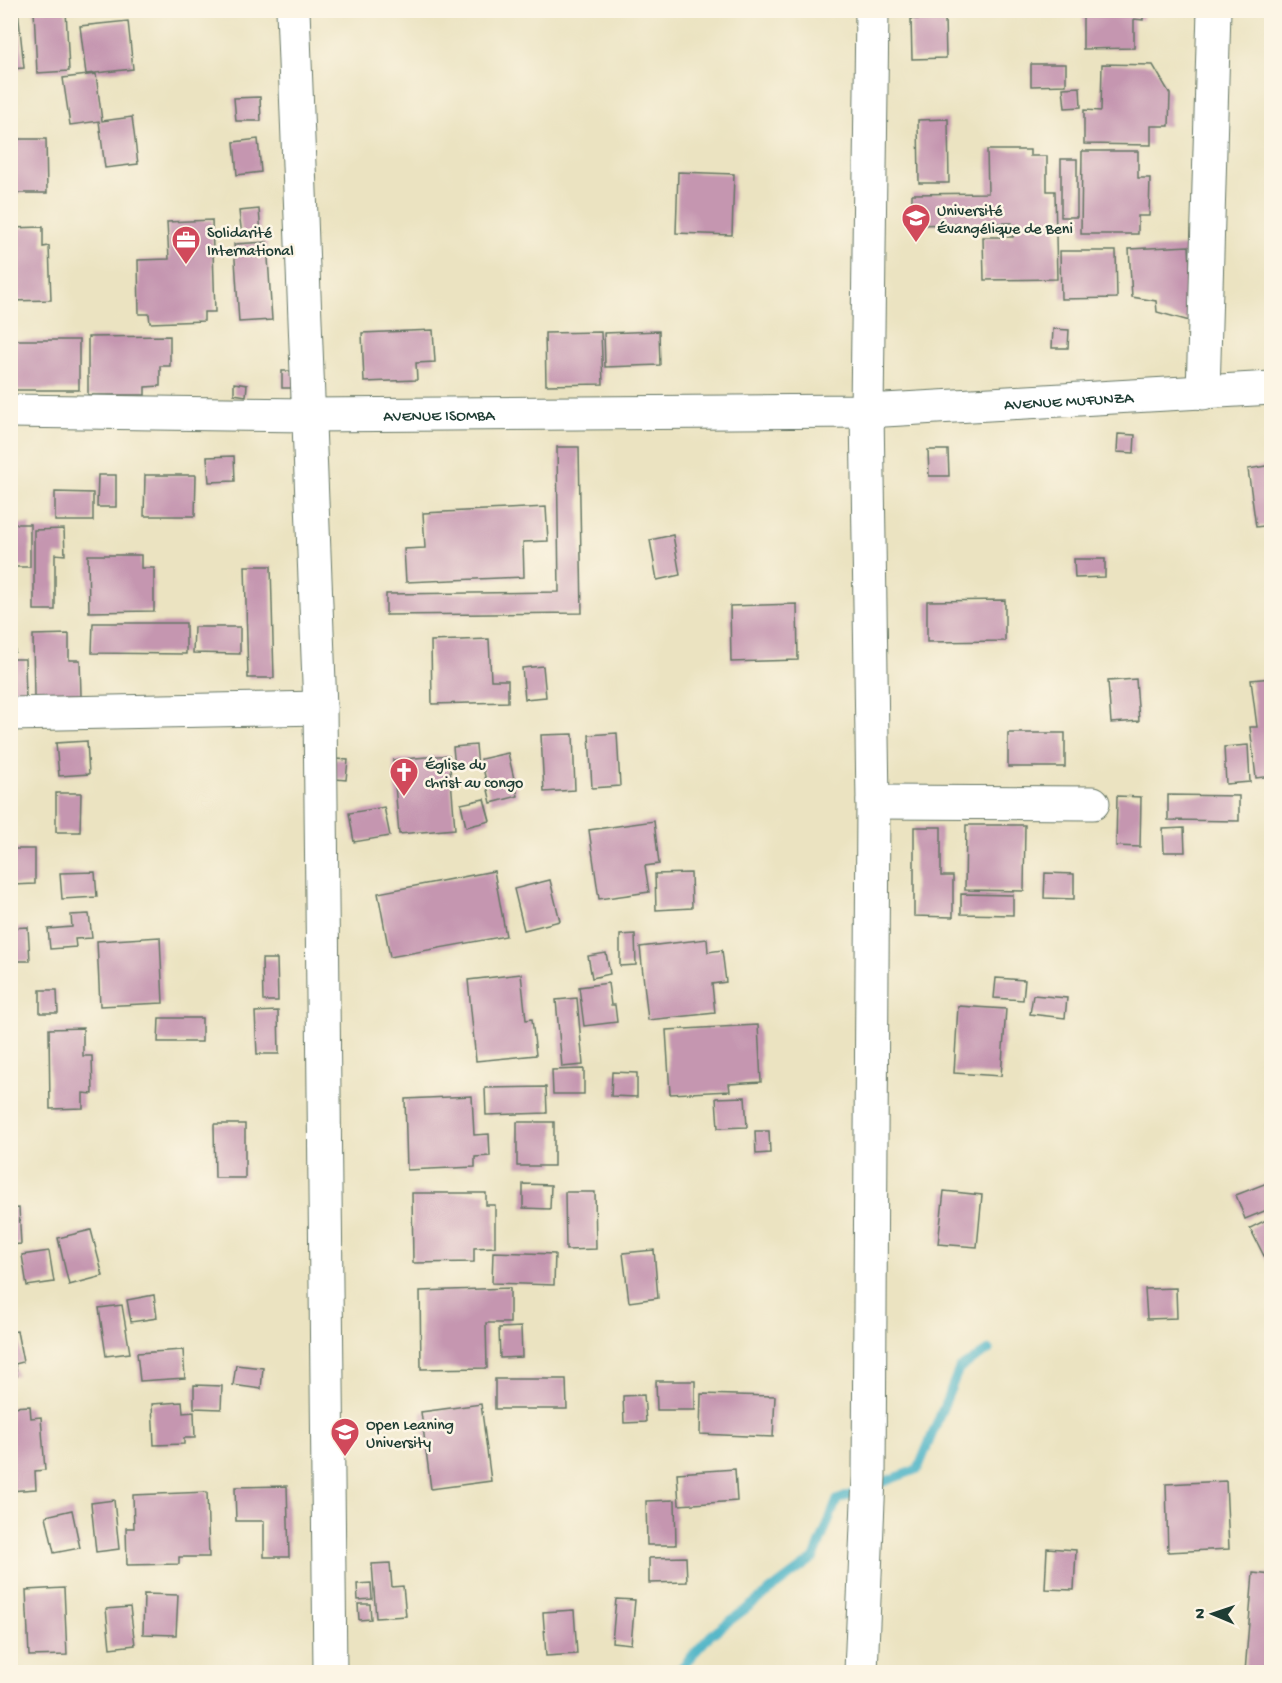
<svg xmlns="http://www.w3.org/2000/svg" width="1282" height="1683" font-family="'Gochi Hand',sans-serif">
	<rect width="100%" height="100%" fill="#fcf5e5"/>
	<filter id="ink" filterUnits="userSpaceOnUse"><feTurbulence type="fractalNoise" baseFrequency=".0167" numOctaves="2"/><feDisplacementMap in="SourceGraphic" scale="12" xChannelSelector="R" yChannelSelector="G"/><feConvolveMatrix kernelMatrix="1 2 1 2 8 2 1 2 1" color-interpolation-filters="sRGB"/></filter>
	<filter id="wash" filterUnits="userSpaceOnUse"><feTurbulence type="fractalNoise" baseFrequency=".008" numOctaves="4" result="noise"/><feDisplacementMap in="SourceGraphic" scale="24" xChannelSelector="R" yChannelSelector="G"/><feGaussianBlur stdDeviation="1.35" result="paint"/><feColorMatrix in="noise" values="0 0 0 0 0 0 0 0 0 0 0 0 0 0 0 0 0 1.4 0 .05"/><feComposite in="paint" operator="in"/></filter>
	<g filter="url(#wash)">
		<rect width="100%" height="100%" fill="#ebe3c1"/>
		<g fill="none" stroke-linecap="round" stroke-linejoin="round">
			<path stroke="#48b2c6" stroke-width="9" d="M875 1485 918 1469 959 1369 989 1350
				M677 1672 711 1635 814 1558 837 1500 862 1490"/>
		</g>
		<g id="blocks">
			<path fill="#c596b0" d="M10 10H18L24 68 10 69Z
				M34 10H66L69 71 37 73Z
				M135 10H159V12L135 13Z
				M1083 10H1143V20L1134 19V48L1083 49Z
				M945 18 946 58 912 59 911 19Z
				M128 21 133 69 86 74 80 26Z
				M1031 64H1066V85L1031 86Z
				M1102 64 1153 65 1170 94 1169 126H1151V145L1084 144V110L1101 111Z
				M96 74 102 121 132 117 138 164 105 168 99 121 70 125 63 78Z
				M1080 87 1081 107 1065 108 1063 88Z
				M260 97 261 121H236L234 98Z
				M948 119 949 183H919L918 120Z
				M10 139H46L47 193H10Z
				M258 139 261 172 237 175 234 142Z
				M987 150H1030V156H1047V191H1055L1057 279 984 280 983 237H1013L1012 223 912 225V194L988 193Z
				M1082 151H1138V178H1150L1149 216H1138V234H1081Z
				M1061 159H1077V217H1061Z
				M678 172 734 174 732 235 676 233Z
				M259 209 261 234 242 236 239 211Z
				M212 220 215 312H204V321L150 323 149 314H139L138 260 169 259 167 222Z
				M43 227V247L49 246 51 300 10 301V228Z
				M267 242 272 320 239 322 234 244Z
				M1189 246 1193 322 1157 312 1156 301 1132 297 1129 249Z
				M1060 251H1116L1117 298 1061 299Z
				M1053 329 1069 330 1068 348H1052Z
				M433 330 435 362 416 363 417 380 364 382 362 333Z
				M659 331 660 365 605 367 604 333Z
				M601 332 603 384 546 385 545 333Z
				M170 336V366H160V386L145 387V395H88V337Z
				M12 340H79V390H12Z
				M282 371H298V388H282Z
				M234 383 247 385 246 396 234 394Z
				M1118 434 1135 435 1134 453 1117 452Z
				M557 447H579L582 613 386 615V594L559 592Z
				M928 450H948L949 476H929Z
				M234 456 235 481 209 482 207 457Z
				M1272 465V525L1256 527 1248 469Z
				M98 475H116V507H97Z
				M145 475H196L195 516H144Z
				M55 492 93 493V521H55Z
				M546 507 548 541 523 542 524 577 406 582 404 549 425 548 423 513Z
				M10 524H30V567H10Z
				M64 529 65 555 55 554V610H34V530Z
				M673 535 680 575 657 580 650 540Z
				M88 555H141V568H154V611L89 612Z
				M1074 559H1105V577L1075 578Z
				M245 566H271L274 678H248Z
				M1005 600V641L927 642V601Z
				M797 604 798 660 731 662 730 606Z
				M93 623H186V654L92 653Z
				M194 627H240V654L193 653Z
				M69 634V660H80L81 696 34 697 33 635Z
				M10 636H14L15 652H10Z
				M489 639 491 680H508V702L432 704 431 641Z
				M10 659H25L26 703H10Z
				M543 666 546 697 525 699 522 668Z
				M1272 678V776L1256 778 1250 727H1257L1251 680Z
				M1136 679 1139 721 1111 723 1108 681Z
				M617 733 620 786 592 788 589 735Z
				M1008 733H1065V767H1008Z
				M573 734 575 790 544 792 541 735Z
				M87 741 89 774 59 776 56 743Z
				M476 745 478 767 455 768 453 747Z
				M1248 745 1250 782 1226 784 1224 747Z
				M508 753 518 796 491 803 481 759Z
				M449 755 455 829 399 834 393 760Z
				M326 758 348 760 346 780 325 778Z
				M56 793H81L80 832H56Z
				M1168 795 1239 796V821L1168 820Z
				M1117 796 1141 797 1140 847 1116 846Z
				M484 799 490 821 466 827 461 804Z
				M384 807 390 836 354 842 349 813Z
				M654 821 659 864 645 866 649 892 599 899 589 830Z
				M966 825H1025L1024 891 965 890Z
				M914 827H941V876H953V917L914 916Z
				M1184 828 1185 852H1164L1163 829Z
				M11 849H35V884L12 885Z
				M494 871 506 936 390 957 378 893Z
				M95 872 97 897 62 899 60 873Z
				M691 873 692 908 656 910 655 874Z
				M1045 873 1074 874V899L1044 898Z
				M550 880 560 921 524 930 514 889Z
				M961 894 1013 895V915L961 914Z
				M89 914 92 938 75 939 76 947 50 949 48 929 72 927 71 915Z
				M28 927 30 961H10V928Z
				M635 934 636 965 620 966V935Z
				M160 937 163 1003 100 1006 97 941Z
				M707 939 708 952 722 950 726 982 712 984 715 1013 648 1020 640 947Z
				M606 953 610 974 592 978 588 956Z
				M262 959H277L278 1001H263Z
				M521 974 526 1020 532 1019 536 1055 476 1061 468 980Z
				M996 978 1025 980 1023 1000 994 998Z
				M608 983 611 1005H615L617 1022 584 1026 579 987Z
				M40 990H57L58 1013H40Z
				M1033 995 1067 998 1065 1018 1030 1014Z
				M577 998 583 1065 562 1067 556 1000Z
				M958 1006 1006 1009 1001 1076 954 1073Z
				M278 1011 279 1054H257L255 1012Z
				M159 1018H202V1042H158Z
				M758 1025 761 1082 729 1084 730 1091 670 1094 666 1030Z
				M83 1028V1056H92L93 1094 83 1093V1108L50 1109 49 1029Z
				M584 1069V1094H553L552 1070Z
				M612 1072 637 1073V1097L611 1096Z
				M546 1087 547 1113 486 1115 485 1088Z
				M472 1096 474 1135 489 1134 490 1156 475 1157V1167L407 1170 405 1099Z
				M745 1097 747 1127 718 1128 716 1098Z
				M517 1122H554V1166H517Z
				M214 1124H245V1178H215Z
				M755 1131H769L770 1153 756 1154Z
				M1272 1181V1208L1245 1219 1236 1195Z
				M523 1184 551 1185 550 1209 523 1208Z
				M944 1191 982 1195 977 1247 938 1244Z
				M565 1192H595L596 1249 566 1250Z
				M412 1193H486V1205H495V1247L474 1248V1262L413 1263Z
				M19 1208 21 1244 10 1245V1209Z
				M1272 1217V1272L1250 1228Z
				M91 1230 103 1276 69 1285 58 1238Z
				M654 1250 658 1298 629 1302 623 1253Z
				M49 1251 54 1282 27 1286 22 1255Z
				M493 1252 555 1254 554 1285 492 1283Z
				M510 1288V1323H486L487 1368 421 1369 420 1291Z
				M1176 1288 1177 1318 1147 1319 1145 1289Z
				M154 1295 157 1318 131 1322 127 1300Z
				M122 1305 130 1353 106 1356 99 1308Z
				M521 1327 522 1357 500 1358 499 1328Z
				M17 1331 23 1362 15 1364 17 1376 10 1377V1332Z
				M183 1350 185 1378 140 1381 137 1353Z
				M236 1365 263 1368 261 1389 233 1385Z
				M495 1379H566L567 1409H495Z
				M656 1381H695V1410H657Z
				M194 1385 222 1386 221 1409 194 1408Z
				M701 1394 775 1396 773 1437 700 1434Z
				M644 1395 646 1422 624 1423 623 1396Z
				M182 1402 183 1413 194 1412 195 1438H184V1444L154 1445 152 1404Z
				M481 1404 491 1481 431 1489 421 1412Z
				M30 1406 31 1418 41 1417 45 1470 35 1471 36 1489 10 1491V1407Z
				M735 1469 737 1501 679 1505 677 1473Z
				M1226 1481 1229 1549 1168 1552 1166 1484Z
				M287 1486 289 1557H264V1521H236L235 1487Z
				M207 1492 209 1557H179V1564L127 1565 126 1528H134L133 1495Z
				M114 1500 119 1549 96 1552 91 1503Z
				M675 1500 676 1545H647L646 1501Z
				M72 1510 80 1548 54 1553 46 1516Z
				M1047 1548 1076 1550 1074 1590 1045 1589Z
				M686 1557 687 1582 649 1583V1558Z
				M390 1563 392 1587 403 1586 406 1616 376 1618 372 1564Z
				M1253 1573 1272 1575V1672H1245Z
				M371 1583 372 1599 358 1600 357 1584Z
				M64 1588 67 1655 29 1656 26 1590Z
				M144 1594 178 1595 176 1635 143 1634Z
				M616 1599 635 1600 631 1644 612 1642Z
				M358 1604H370L371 1619 359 1620Z
				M130 1607 135 1645 110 1648 106 1609Z
				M574 1610 577 1654 546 1656 543 1612Z"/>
		</g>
	</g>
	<g filter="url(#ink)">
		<use href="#blocks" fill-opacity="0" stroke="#667765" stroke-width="1.5"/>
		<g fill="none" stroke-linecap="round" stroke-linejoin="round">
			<g stroke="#667765" stroke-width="35">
				<g id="minor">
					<path d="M293 10 320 708 330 1672"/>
					<path d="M1203 393 1214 10"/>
					<path id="s1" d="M10 411 308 415 867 411 1272 388"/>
					<path d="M10 714 320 708"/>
					<path d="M873 802 1093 803"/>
					<path d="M861 1672 869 1477 873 802 867 411 872 10"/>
				</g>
			</g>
			<use href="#minor" stroke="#fff" stroke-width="33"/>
		</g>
	</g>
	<defs>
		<g id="university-pin" transform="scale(1.5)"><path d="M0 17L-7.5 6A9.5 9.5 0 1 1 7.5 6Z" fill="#d1495b" stroke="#fcf5e5"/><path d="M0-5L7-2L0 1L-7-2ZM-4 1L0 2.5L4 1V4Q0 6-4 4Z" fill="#fff"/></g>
		<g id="office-pin" transform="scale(1.5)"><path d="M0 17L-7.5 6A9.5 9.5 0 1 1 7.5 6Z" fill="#d1495b" stroke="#fcf5e5"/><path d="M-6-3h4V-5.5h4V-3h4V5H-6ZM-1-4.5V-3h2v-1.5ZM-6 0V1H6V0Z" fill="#fff"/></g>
		<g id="church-pin" transform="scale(1.5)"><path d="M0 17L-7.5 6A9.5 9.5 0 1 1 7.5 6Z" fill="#d1495b" stroke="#fcf5e5"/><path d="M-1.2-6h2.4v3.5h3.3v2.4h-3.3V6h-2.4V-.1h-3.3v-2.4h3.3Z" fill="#fff"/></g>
	</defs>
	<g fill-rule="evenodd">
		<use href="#university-pin" x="916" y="218"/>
		<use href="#office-pin" x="186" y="240"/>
		<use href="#church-pin" x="404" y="772"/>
		<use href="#university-pin" x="345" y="1432"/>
	</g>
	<g text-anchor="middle" stroke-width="5" stroke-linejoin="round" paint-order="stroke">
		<g font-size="16" fill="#1f3d34" stroke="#fcf5e5" text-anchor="start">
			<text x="937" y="215">Université<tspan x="937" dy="18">Évangélique de Beni</tspan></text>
			<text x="207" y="237">Solidarité<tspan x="207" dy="18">International</tspan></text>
			<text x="425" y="769">Église du<tspan x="425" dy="18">christ au congo</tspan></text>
			<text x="366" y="1429">Open Leaning<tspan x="366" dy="18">University</tspan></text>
		</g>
		<g font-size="16" fill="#1f3d34" stroke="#fcf5e5">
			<text dy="6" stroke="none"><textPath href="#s1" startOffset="1059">AVENUE MUFUNZA</textPath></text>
			<text dy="6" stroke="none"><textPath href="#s1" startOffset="429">AVENUE ISOMBA</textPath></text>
		</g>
	</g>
	<rect width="1282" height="1683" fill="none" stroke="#fcf5e5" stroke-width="36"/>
	<g transform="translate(1213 1614) rotate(272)" stroke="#fcf5e5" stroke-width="4.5" paint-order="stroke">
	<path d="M0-4.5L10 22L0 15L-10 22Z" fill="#1f3d34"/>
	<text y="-9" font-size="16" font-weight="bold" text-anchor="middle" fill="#1f3d34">N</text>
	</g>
</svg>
